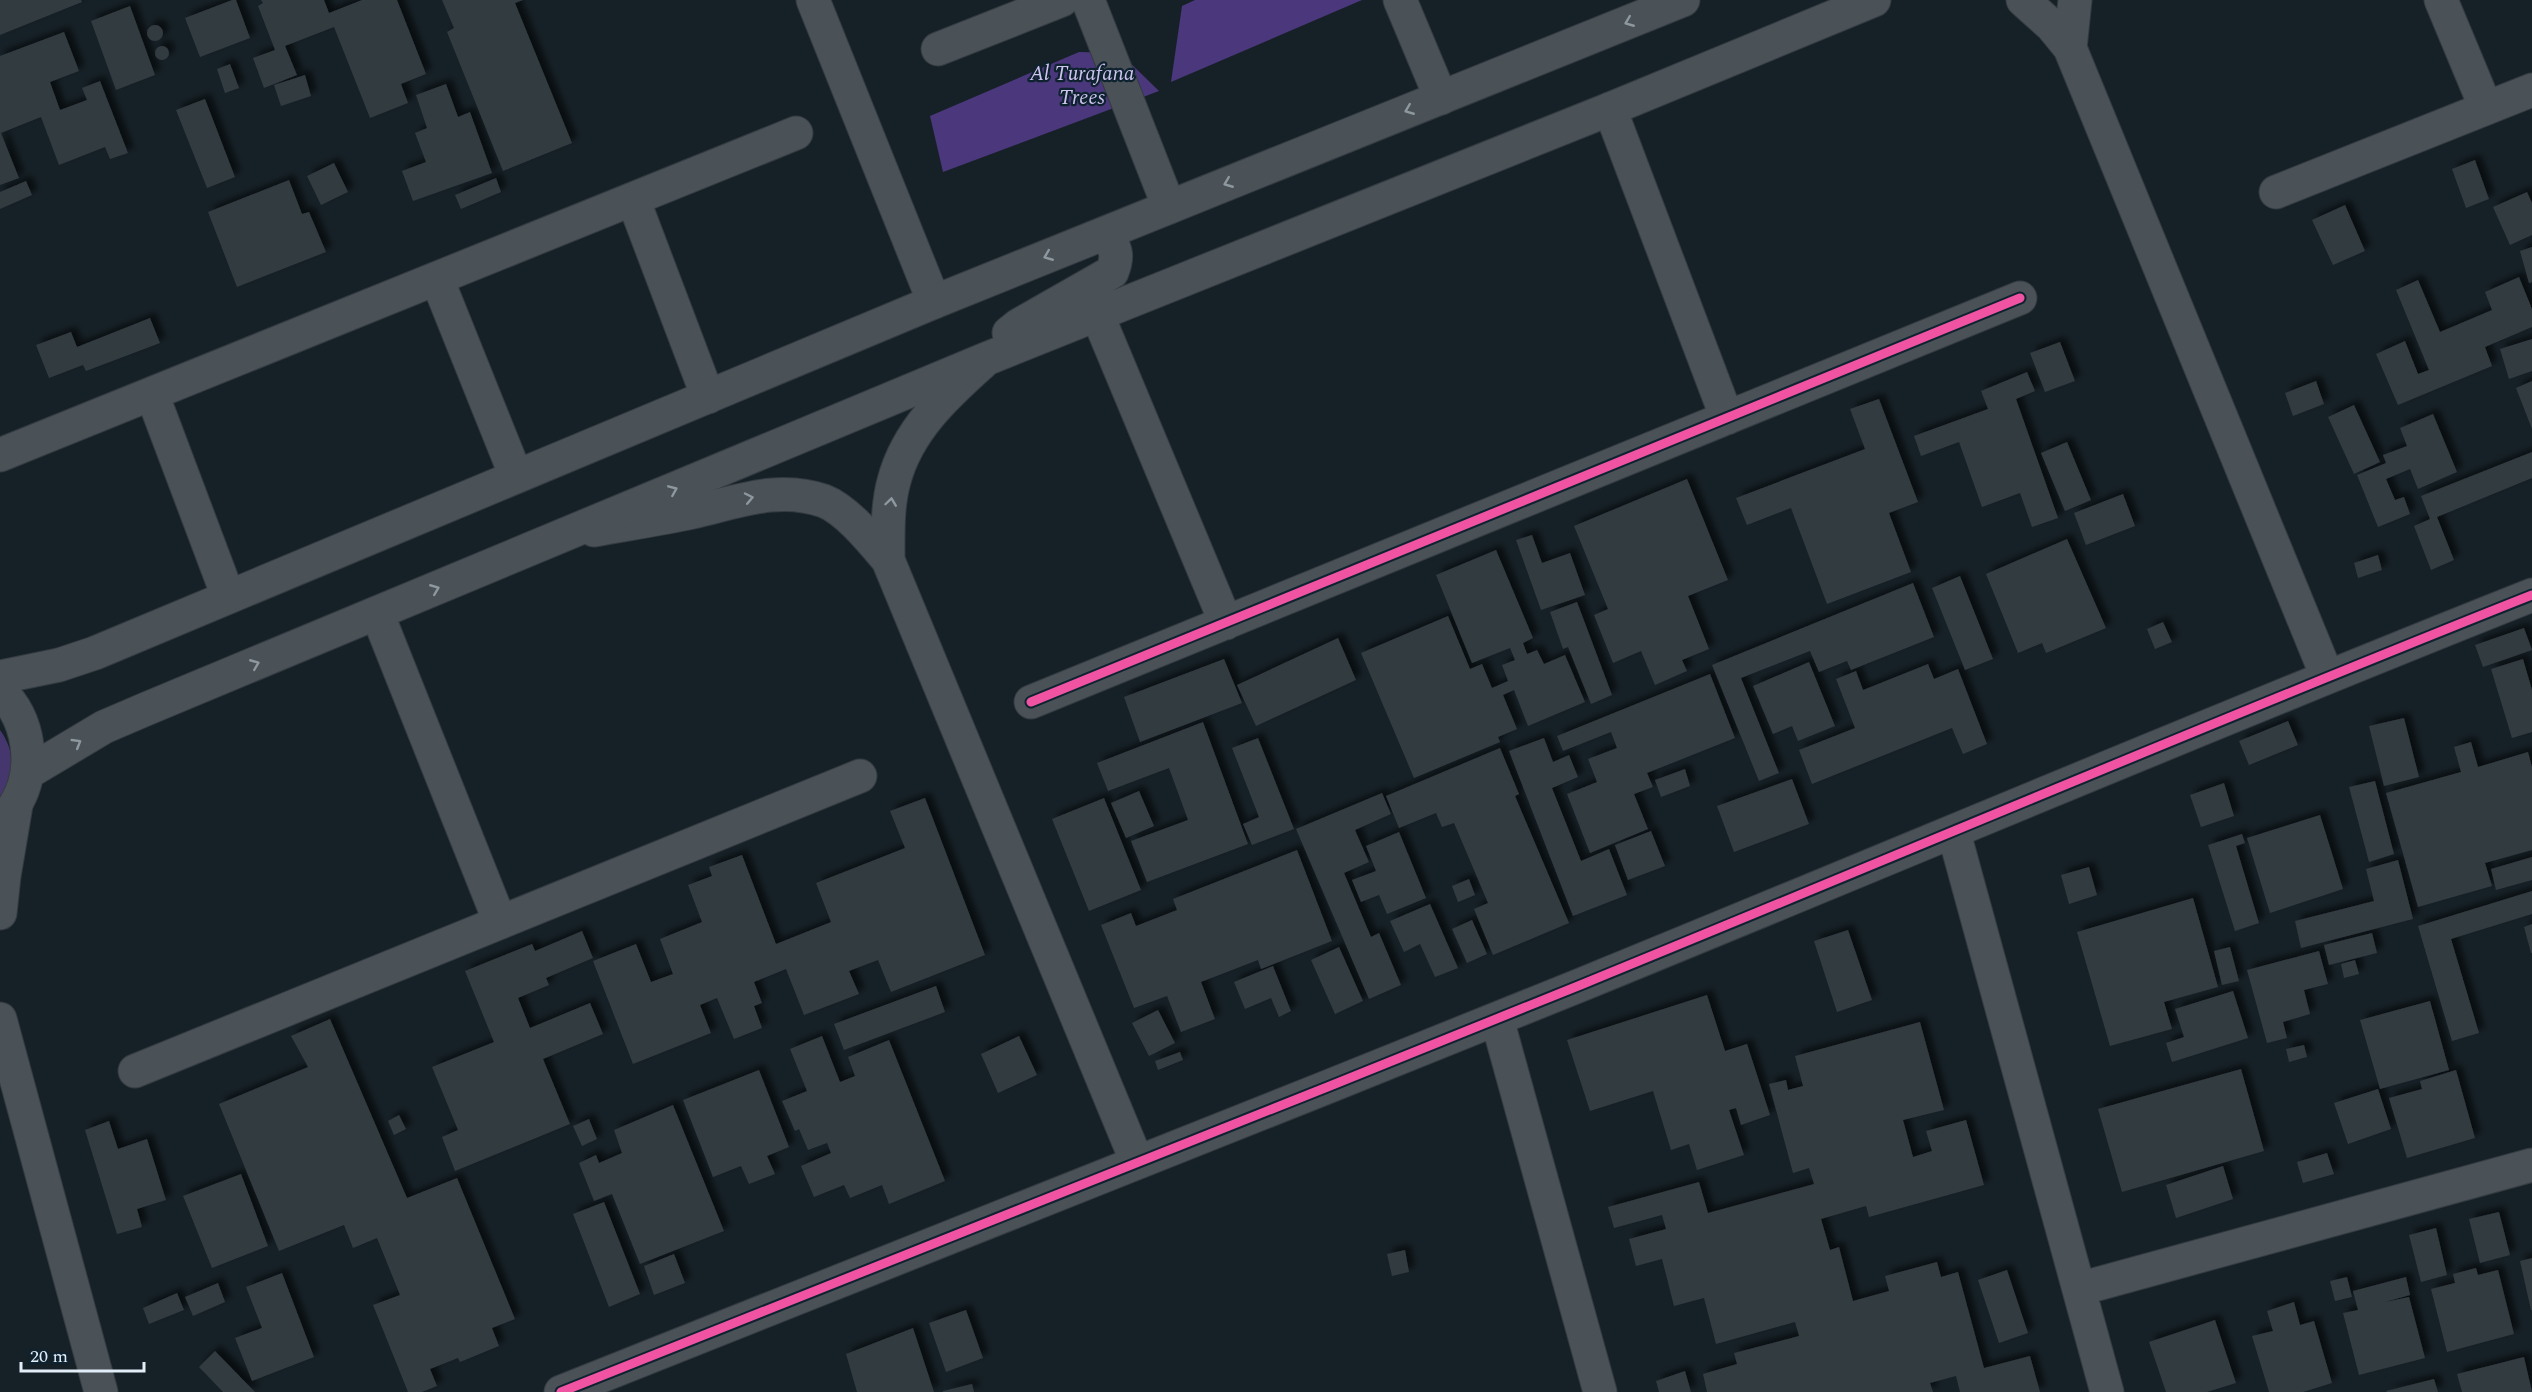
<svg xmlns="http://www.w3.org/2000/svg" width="2532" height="1392" font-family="Spectral,serif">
	<defs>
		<filter id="shadow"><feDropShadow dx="5.5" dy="-5.5" stdDeviation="3" flood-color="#0009"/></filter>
	</defs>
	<rect width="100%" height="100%" fill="#162127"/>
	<path fill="#45366d" d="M0 730C19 756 11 780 0 807Z"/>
	<path fill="#4b377b" d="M1195 0H1362L1171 82 1182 6Z
		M1079 52 1120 53 1159 91 943 172 930 116Z"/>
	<path fill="#323a40" filter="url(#shadow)" d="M0 0H81L82 2 0 35Z
		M232 0H236L250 38 200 57 185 18Z
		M261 0H324L329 13 362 0H397L426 74 401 84 408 103 370 118 334 27 285 46 297 75 264 88 253 58 275 50 258 6 263 3Z
		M442 0H523L515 3 572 143 503 171 447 32 454 28Z
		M130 6 155 75 116 90 91 21Z
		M147 33a8 8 0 1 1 16 0a8 8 0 1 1-16 0Z
		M64 32 79 71 50 82 60 110 87 100 82 88 100 81 128 153 110 159 105 147 59 165 41 117 1 133 19 178 0 185V56Z
		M155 53a7 7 0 1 1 14 0a7 7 0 1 1-14 0Z
		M230 64 239 88 225 93 217 69Z
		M305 75 311 96 281 106 274 85Z
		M446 84 458 117 470 112 492 173 413 201 402 171 426 162 415 133 427 128 416 95Z
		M205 99 235 177 207 188 176 110Z
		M2475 160 2489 199 2466 208 2452 169Z
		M334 163 348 192 321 205 307 176Z
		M496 178 501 192 461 209 455 195Z
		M289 180 302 214 309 212 326 252 237 287 208 212Z
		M26 181 32 195 0 209V192Z
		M2527 192 2532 203V235L2510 245 2493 207Z
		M2345 205 2365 251 2333 265 2312 220Z
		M2532 247V282L2529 283 2520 251Z
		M2519 277 2532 309V327L2485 347 2492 366 2398 405 2376 354 2405 341 2418 374 2429 370 2396 290 2418 280 2440 332 2492 310 2485 292Z
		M150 318 160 343 86 371 83 365 49 378 36 345 71 332 77 347Z
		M2532 339V371L2509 379 2500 349Z
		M2060 342 2075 381 2045 392 2030 353Z
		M2027 372 2035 391 2016 399 2058 518 2032 527 2020 493 1982 507 1959 442 1921 456 1914 436 1988 409 1981 391Z
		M2316 381 2324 404 2293 416 2285 393Z
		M2532 381V429L2516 388Z
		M1879 399 1918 502 1889 513 1911 572 1827 604 1791 508 1747 525 1736 498 1865 449 1850 409Z
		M2354 405 2380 462 2354 474 2328 417Z
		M2433 414 2457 472 2418 489 2410 469 2386 479 2395 500 2404 497 2410 514 2378 527 2357 475 2386 463 2383 455 2407 446 2400 428Z
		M2067 442 2091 500 2065 511 2041 453Z
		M2532 452V478L2437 517 2454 560 2431 570 2414 526 2430 519 2421 496Z
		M1687 479 1728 580 1688 596 1709 649 1682 660 1687 671 1655 685 1641 651 1613 663 1594 615 1608 609 1574 526Z
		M2123 494 2135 526 2086 545 2074 513Z
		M1532 535 1542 563 1570 553 1585 595 1541 610 1516 540Z
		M2067 539 2106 628 2046 653 2042 643 2018 653 1986 574Z
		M1496 550 1533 638 1523 643 1527 654 1537 650 1544 664 1565 655 1585 702 1528 726 1514 690 1503 695 1517 729 1498 737 1500 742 1414 778 1361 653 1448 616 1470 669 1482 664 1492 688 1508 681 1502 665 1515 660 1510 648 1472 663 1436 575Z
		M2378 555 2382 570 2358 578 2354 563Z
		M1960 576 1993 659 1965 670 1932 588Z
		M1913 583 1934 637 1851 670 1847 661 1819 672 1810 651 1741 678 1779 773 1759 781 1712 665Z
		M1577 602 1612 695 1591 704 1568 647 1563 649 1550 612Z
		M2163 622 2172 642 2155 649 2147 629Z
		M2524 628 2532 650 2483 667 2475 645Z
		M1338 638 1356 680 1256 726 1237 685Z
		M1224 659 1242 703 1140 742 1124 697Z
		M2523 659 2532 690V732L2512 738 2491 669Z
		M1809 662 1835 726 1798 741 1792 726 1773 734 1753 686Z
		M1928 664 1934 679 1958 669 1987 744 1963 754 1952 728 1812 784 1799 750 1855 728 1836 679 1856 671 1863 690Z
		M1710 674 1735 738 1647 773 1653 787 1634 794 1648 829 1590 853 1567 794 1597 782 1588 759 1617 748 1611 732 1563 751 1557 736Z
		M2404 718 2419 777 2384 786 2369 726Z
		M2288 721 2298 745 2249 765 2239 741Z
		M1203 722 1248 844 1147 882 1131 841 1188 820 1169 768 1108 791 1097 763Z
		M1258 738 1294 829 1252 845 1243 824 1259 817 1232 748Z
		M1544 738 1553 762 1569 755 1578 777 1552 788 1581 861 1609 849 1627 895 1573 916 1509 751Z
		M2471 742 2478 767 2528 752 2532 767V850L2485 863 2492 886 2418 907 2386 793 2461 772 2454 747Z
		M1500 748 1519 794 1515 796 1569 923 1493 955 1474 909 1488 903 1454 823 1442 827 1436 813 1399 828 1386 796Z
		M1685 769 1690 786 1661 797 1655 780Z
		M1792 779 1809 824 1734 852 1717 806Z
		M2375 781 2394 854 2369 862 2349 787Z
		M2224 783 2234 816 2201 827 2190 795Z
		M1139 791 1154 826 1126 838 1111 803Z
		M1382 793 1391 814 1355 830 1369 862 1344 873 1371 937 1379 933 1401 985 1369 999 1296 829Z
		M925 798 985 955 891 992 878 960 849 971 859 994 804 1015 786 969 754 982 762 1003 754 1006 762 1028 734 1039 717 998 700 1005 711 1033 633 1064 593 961 636 944 651 982 673 974 660 939 702 922 688 885 712 876 709 867 742 855 776 944 831 922 816 883 905 848 890 811Z
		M1104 798 1141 890 1089 911 1052 819Z
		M2320 815 2343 889 2270 913 2247 838Z
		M1651 831 1665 866 1628 880 1615 845Z
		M1399 832 1426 898 1387 914 1379 895 1361 902 1352 880 1376 871 1366 846Z
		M2242 834 2245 843 2236 846 2259 923 2235 931 2208 845Z
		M1297 850 1332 941 1261 969 1258 960 1201 982 1215 1019 1181 1032 1167 996 1134 1008 1101 925 1131 913 1136 926 1177 910 1173 899Z
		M2532 857V880L2496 890 2491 869Z
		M2398 860 2413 919 2301 948 2295 921 2374 901 2366 869Z
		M2089 867 2097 895 2069 904 2061 875Z
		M1469 879 1475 895 1458 902 1452 886Z
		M2532 891V914L2451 939 2479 1033 2452 1041 2418 926Z
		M2193 898 2218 987 2164 1002 2172 1029 2110 1046 2077 932Z
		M1430 904 1458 968 1435 977 1420 944 1404 952 1390 921Z
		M1472 920 1487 954 1467 963 1452 929Z
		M2532 924V953H2531L2524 927Z
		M1848 930 1872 1000 1837 1012 1814 941Z
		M582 931 593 958 546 978 549 985 518 998 530 1028 590 1003 603 1034 543 1059 570 1124 455 1171 442 1137 458 1130 432 1067 494 1042 465 971 532 944 535 951Z
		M2372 933 2377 953 2329 965 2324 945Z
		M1339 947 1363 1001 1335 1014 1311 960Z
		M2230 947 2239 981 2222 985 2214 951Z
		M2319 951 2328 984 2304 990 2310 1014 2283 1022 2287 1038 2267 1043 2247 970Z
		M2355 960 2359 974 2344 978 2341 964Z
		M1273 966 1291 1011 1279 1017 1271 998 1245 1009 1234 982Z
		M936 986 945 1012 844 1050 834 1024Z
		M2233 991 2248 1038 2172 1062 2166 1043 2184 1037 2175 1009Z
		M1707 995 1725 1051 1747 1044 1770 1115 1741 1125 1736 1108 1729 1110 1744 1155 1697 1170 1689 1144 1671 1150 1653 1091 1590 1111 1567 1040Z
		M2430 1001 2449 1070 2380 1089 2360 1020Z
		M1158 1010 1175 1043 1149 1056 1132 1023Z
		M330 1019 407 1198 457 1178 515 1319 492 1328 499 1346 460 1362 458 1358 430 1369 437 1386 422 1392H408L373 1305 400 1295 377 1238 353 1248 344 1225 279 1251 219 1104 308 1067 291 1036Z
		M1920 1022 1944 1110 1903 1120 1913 1157 1932 1151 1926 1131 1966 1120 1984 1185 1869 1217 1866 1206 1821 1219 1830 1250 1839 1247 1853 1301 1889 1291 1885 1276 1937 1262 1941 1277 1958 1272 1984 1368 2030 1356 2040 1392H1960L1956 1376 1930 1383 1933 1392H1707L1703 1374 1737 1364 1734 1353 1799 1336 1795 1322 1716 1344 1704 1298 1674 1306 1662 1259 1636 1266 1629 1239 1666 1229 1662 1215 1614 1228 1608 1207 1699 1182 1708 1213 1814 1184 1809 1168 1793 1173 1769 1084 1786 1080 1788 1090 1803 1086 1795 1056Z
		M822 1036 840 1082 855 1076 848 1057 889 1040 945 1181 889 1204 882 1185 850 1198 844 1185 814 1197 801 1166 831 1153 827 1143 808 1150 799 1129 795 1131 782 1101 807 1091 790 1049Z
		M1019 1036 1037 1075 998 1093 981 1054Z
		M2304 1045 2307 1057 2289 1062 2286 1049Z
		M1180 1052 1183 1060 1158 1070 1155 1061Z
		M2241 1069 2264 1151 2122 1192 2098 1109Z
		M759 1070 789 1147 767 1156 775 1174 749 1184 741 1166 713 1177 683 1100Z
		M2456 1070 2475 1138 2407 1158 2389 1098 2422 1089 2420 1081Z
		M2378 1089 2391 1129 2348 1144 2334 1103Z
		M673 1105 724 1231 640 1264 612 1194 594 1201 579 1163 596 1155 599 1163 622 1153 614 1130Z
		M399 1115 406 1129 394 1135 388 1121Z
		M589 1119 597 1139 582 1146 573 1126Z
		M109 1121 118 1149 147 1139 166 1200 137 1209 142 1227 117 1234 85 1130Z
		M2327 1153 2334 1174 2303 1183 2297 1162Z
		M2223 1166 2233 1199 2176 1218 2166 1185Z
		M241 1174 268 1246 212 1268 183 1196Z
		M604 1202 640 1294 609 1307 573 1214Z
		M2499 1212 2510 1255 2480 1263 2469 1219Z
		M2436 1228 2447 1275 2421 1282 2409 1235Z
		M1405 1250 1409 1272 1392 1276 1387 1254Z
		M674 1254 685 1283 654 1295 644 1266Z
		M2532 1258V1310H2531L2520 1261Z
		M2476 1268 2478 1275 2498 1270 2514 1334 2447 1352 2431 1289 2455 1283 2453 1274Z
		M2007 1270 2028 1333 1999 1343 1978 1280Z
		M282 1273 314 1357 252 1381 235 1338 262 1328 246 1287Z
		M2347 1277 2352 1297 2335 1301 2330 1281Z
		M2406 1277 2410 1295 2385 1302 2409 1297 2425 1358 2359 1375 2343 1313 2358 1310 2353 1291Z
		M218 1283 225 1302 193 1316 185 1297Z
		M177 1293 184 1310 149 1324 143 1308Z
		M2294 1302 2300 1325 2314 1321 2332 1383 2303 1392H2269L2252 1336 2273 1331 2267 1311Z
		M966 1310 983 1358 946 1372 929 1323Z
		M2215 1320 2236 1383 2207 1392H2166L2149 1342Z
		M913 1328 934 1392H857L846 1354Z
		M215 1351 255 1392H223L199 1367Z
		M2524 1357 2532 1392H2462L2457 1374Z
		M1685 1371 1691 1392H1659L1656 1381Z
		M2434 1379 2438 1392H2387L2386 1391Z
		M972 1384 974 1392H943V1391Z"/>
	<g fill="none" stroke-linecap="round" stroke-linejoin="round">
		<g stroke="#343c42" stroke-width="35">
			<path id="street" d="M813 0 934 302
				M1088 0 1169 207
				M1400 0 1441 98
				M2023 0 2052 26 2070 48 2327 676
				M2441 0 2486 108
				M2070 48 2075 0
				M938 49 1062 0
				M1610 109 1727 418
				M2276 192 2532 90
				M633 199 708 397
				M437 279 516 476
				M1097 314 1226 623
				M152 394 228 596
				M0 455 796 133
				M594 530C627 524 660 519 693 512 737 502 779 485 824 501 847 510 872 541 888 560L1137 1162
				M888 560C888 534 887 506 894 481 907 431 945 396 982 363
				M377 613 500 922
				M1031 702 2020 298
				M1954 833 2107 1392
				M0 913 4 876 16 805
				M0 1019 101 1392
				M1497 1019 1600 1392
				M135 1071 860 776
				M2079 1289 2532 1165
				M561 1392C901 1256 1243 1122 1583 984 1899 855 2214 721 2532 595"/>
		</g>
		<g stroke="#343c42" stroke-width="35">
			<path id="secondary" d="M1009 333 1019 325 1112 272C1119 255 1116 247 1104 234
				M0 677 59 665 95 653 934 302 1683 0
				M0 691C30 719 37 770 15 805 11 812 5 818 0 824
				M27 773 104 727 146 709 986 359 1610 109 1874 0"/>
		</g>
		<use href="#street" stroke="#4a5157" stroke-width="33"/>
		<use href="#secondary" stroke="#4a5157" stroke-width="33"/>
		<g stroke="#0e222f" stroke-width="13">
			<path id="cycleway" d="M1031 702 2020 298
				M561 1392C901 1256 1243 1122 1583 984 1899 855 2214 721 2532 595"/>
		</g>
		<use href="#cycleway" stroke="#f153a3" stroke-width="9"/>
	</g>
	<defs><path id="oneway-chevron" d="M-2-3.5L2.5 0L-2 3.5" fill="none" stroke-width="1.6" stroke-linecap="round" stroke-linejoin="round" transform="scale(1.5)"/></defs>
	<g stroke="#8e989f">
		<use href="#oneway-chevron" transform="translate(1629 22) rotate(158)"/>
		<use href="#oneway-chevron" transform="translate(1409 110) rotate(158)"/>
		<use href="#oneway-chevron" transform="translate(1228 183) rotate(158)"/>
		<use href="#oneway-chevron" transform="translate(1048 256) rotate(158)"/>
		<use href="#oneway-chevron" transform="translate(673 490) rotate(-23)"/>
		<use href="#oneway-chevron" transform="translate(749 498) rotate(-12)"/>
		<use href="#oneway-chevron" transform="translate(891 502) rotate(-82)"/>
		<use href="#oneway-chevron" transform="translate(435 589) rotate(-22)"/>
		<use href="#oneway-chevron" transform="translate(255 664) rotate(-22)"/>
		<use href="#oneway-chevron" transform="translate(77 743) rotate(-31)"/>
	</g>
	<g text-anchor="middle" stroke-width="4.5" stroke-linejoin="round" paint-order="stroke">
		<g font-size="21" font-style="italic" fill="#cec4f0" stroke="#0e222f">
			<text x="1082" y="80">Al Turafana<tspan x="1082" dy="24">Trees</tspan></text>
		</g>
	</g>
	<path d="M21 1362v9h123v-9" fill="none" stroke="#e1eef7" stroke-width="3"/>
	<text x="30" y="1362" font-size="18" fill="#e1eef7" stroke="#0e222f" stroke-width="4.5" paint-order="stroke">20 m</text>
</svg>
